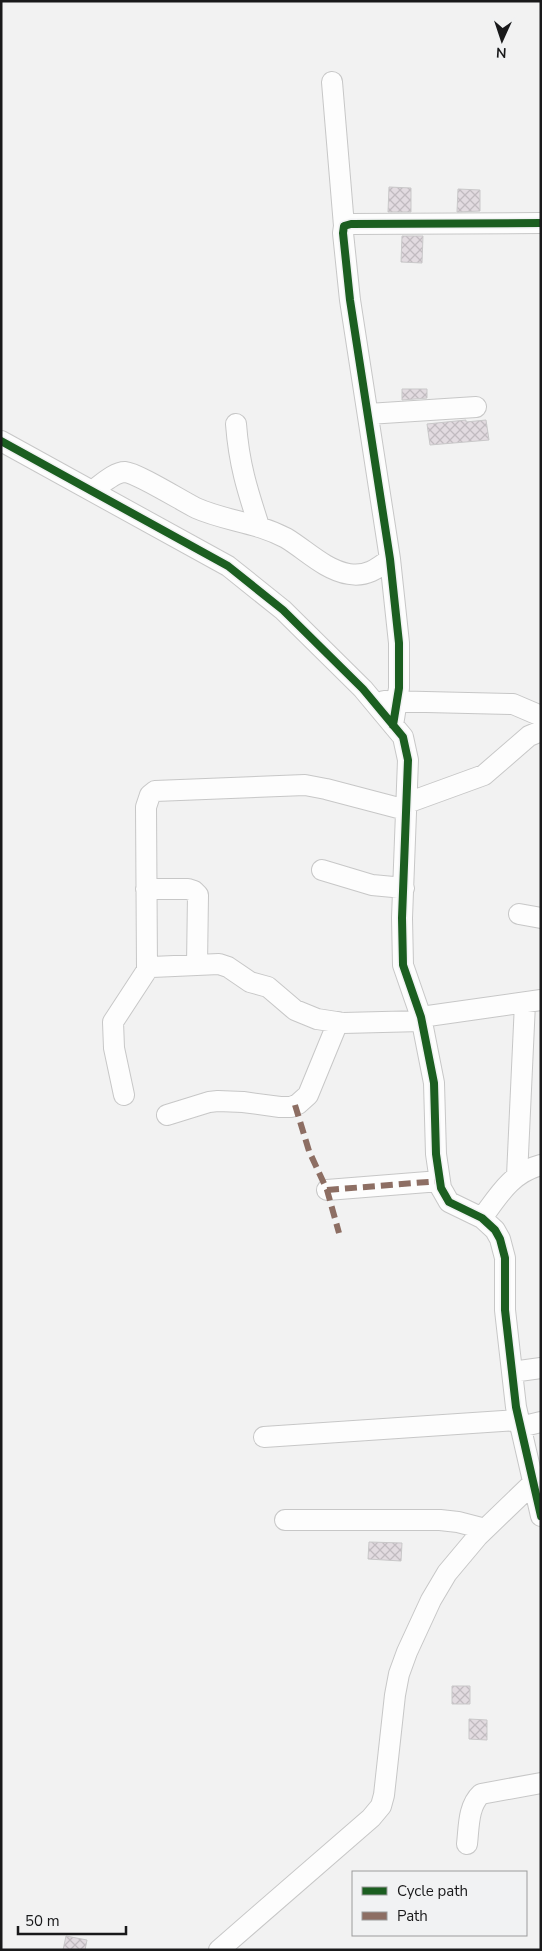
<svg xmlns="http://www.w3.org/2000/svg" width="542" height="1951" font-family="'Nunito Sans',sans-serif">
	<defs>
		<pattern id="building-cross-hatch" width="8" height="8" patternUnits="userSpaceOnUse" patternTransform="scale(1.25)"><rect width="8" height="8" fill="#e2dbe0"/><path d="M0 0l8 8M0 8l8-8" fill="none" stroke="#c1bbc0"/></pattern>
	</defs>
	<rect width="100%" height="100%" fill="#f2f2f2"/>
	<path fill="url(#building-cross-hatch)" stroke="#c9c8c9" d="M389 187 411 188V212H388Z
		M458 189 480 190V211L457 212Z
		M402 236H423L422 263 401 262Z
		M402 389H427V398L402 400Z
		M466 420V422L486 420 489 440 430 445 427 424Z
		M369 1542 402 1543 401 1561 368 1559Z
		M452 1686H470V1704H452Z
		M469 1719 487 1720V1740L469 1739Z
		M66 1936 87 1940 85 1950H63Z"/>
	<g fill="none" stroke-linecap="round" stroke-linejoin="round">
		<g stroke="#c7c7c7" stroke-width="22">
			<path id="minor" d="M332 82 344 226
				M368 414 476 407
				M236 424C239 464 247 489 259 526
				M1 441 228 566 283 610 363 689 403 737 408 760 402 918 403 965 421 1017 434 1083 436 1154 441 1188 449 1202 482 1218 495 1230 500 1239 505 1258V1310L516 1407 541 1516
				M92 491C101 485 114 472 125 472 137 473 182 501 196 508 225 521 256 522 286 538 306 550 325 570 349 574 366 577 377 569 390 559
				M384 701 513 704 541 716
				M393 725 399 688V643L390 559 350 300 343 233 344 226 351 224 541 223
				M407 803 484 775 529 736 541 731
				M322 870 372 885 404 888
				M146 889H188L194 891 198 895 197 965
				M519 914 541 918
				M147 970 146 807 150 795 155 791 305 785 326 789 406 810
				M421 1017 541 1000
				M124 1095 114 1048 113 1022 147 970 152 967 219 964 228 967 250 982 268 987 295 1010 317 1019 343 1023 422 1021
				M167 1115 209 1102 218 1101 243 1102 280 1107H291L298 1104 308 1095 338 1022
				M517 1176 525 1003
				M327 1190 440 1181
				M482 1218C499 1195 511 1173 541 1165
				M512 1372 541 1368
				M520 1427 541 1422
				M264 1437 519 1420
				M285 1520H440L458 1522 485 1529
				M467 1844C469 1827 468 1806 481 1794L541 1783
				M219 1950 371 1818 381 1806 384 1795 395 1695 399 1674 407 1652 431 1600 447 1573 478 1536 532 1484"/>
		</g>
		<use href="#minor" stroke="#fdfdfd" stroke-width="20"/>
		<path stroke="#8d6e63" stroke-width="6" stroke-dasharray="12 6" stroke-linecap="butt" d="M295 1105 309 1151 327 1190 339 1233
			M327 1190 440 1181"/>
		<g stroke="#f1f2f3" stroke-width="11">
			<path id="cycleway" d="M1 441 228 566 283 610 363 689 403 737 408 760 402 918 403 965 421 1017 434 1083 436 1154 441 1188 449 1202 482 1218 495 1230 500 1239 505 1258V1310L516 1407 541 1516
				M393 725 399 688V643L390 559 350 300 343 233 344 226 351 224 541 223"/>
		</g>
		<use href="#cycleway" stroke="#1b5e20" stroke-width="8"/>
	</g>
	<rect width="542" height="1951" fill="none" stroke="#19191a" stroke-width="5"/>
	<rect x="352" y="1871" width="175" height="65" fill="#f1f2f3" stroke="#9b9b9c"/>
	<rect x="362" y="1887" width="25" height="8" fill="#1b5e20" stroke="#9b9b9c"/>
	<text x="397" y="1896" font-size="15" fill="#19191a">Cycle path</text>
	<rect x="362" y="1912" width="25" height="8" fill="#8d6e63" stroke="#9b9b9c"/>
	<text x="397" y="1921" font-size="15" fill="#19191a">Path</text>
	<g transform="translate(502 40) rotate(183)" stroke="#f1f2f3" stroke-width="4" paint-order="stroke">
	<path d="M0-4L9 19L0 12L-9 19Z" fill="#19191a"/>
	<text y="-8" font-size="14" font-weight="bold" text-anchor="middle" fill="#19191a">N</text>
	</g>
	<path d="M18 1926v8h108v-8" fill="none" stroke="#19191a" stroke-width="2.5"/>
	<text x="25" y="1926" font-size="15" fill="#19191a" stroke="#f1f2f3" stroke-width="4" paint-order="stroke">50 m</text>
</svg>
